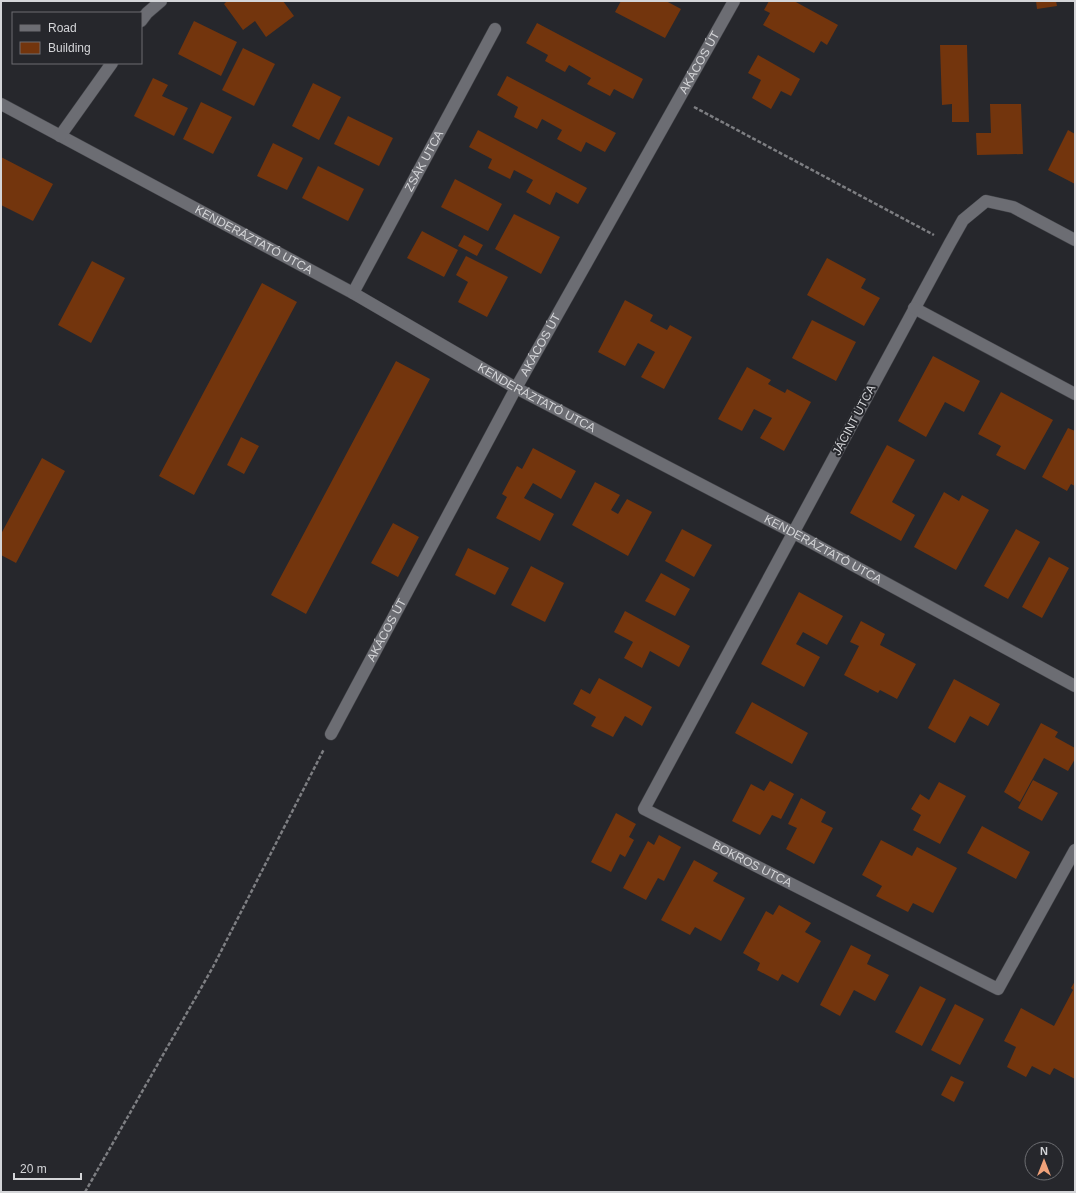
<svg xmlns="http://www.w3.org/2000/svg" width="1076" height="1193" font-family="Helvetica,sans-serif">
	<rect width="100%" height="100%" fill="#26272c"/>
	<path fill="#73350d" d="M227 1H283L294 16 266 37 255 21 243 30 224 4Z
		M621 1H666L681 9 665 38 615 12Z
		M769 1H794L838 25 827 45 821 41 814 53 763 25 770 13 764 10Z
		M1036 1H1056L1057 6 1037 9Z
		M194 21 237 42 221 76 178 54Z
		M537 23 643 79 633 99 614 89 610 96 587 84 591 78 569 65 565 72 545 61 548 55 526 43Z
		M940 45H967L969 122H952V104L942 105Z
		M243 48 275 64 254 106 222 90Z
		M758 55 800 79 791 96 781 91 771 109 752 98 761 80 748 73Z
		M507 76 616 133 605 152 586 142 581 152 557 139 562 130 542 119 537 129 514 117 518 107 497 95Z
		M153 78 168 85 162 96 188 108 174 136 134 116Z
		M313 83 341 97 319 140 292 126Z
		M201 102 232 117 213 154 183 139Z
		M990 104H1021L1023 154 977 155 976 133H991Z
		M348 116 393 138 379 166 334 144Z
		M478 130 587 188 578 204 556 192 550 205 526 192 533 180 514 170 510 179 488 168 492 159 469 147Z
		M1068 130 1075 134V184L1048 170Z
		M273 143 303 158 287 190 257 176Z
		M1 157 53 184 33 221 1 205Z
		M318 166 364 189 348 221 302 198Z
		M455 179 502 204 488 231 441 207Z
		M514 214 560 237 541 274 495 249Z
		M422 231 458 250 444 277 407 258Z
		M464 235 483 245 477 256 458 246Z
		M466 256 508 277 487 317 458 302 468 282 456 275Z
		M827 258 866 279 861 288 880 298 864 326 807 295Z
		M92 261 125 278 91 343 58 325Z
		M262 283 297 302 194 495 159 476Z
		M625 300 653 315 650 321 667 330 670 325 692 337 664 389 641 377 655 352 638 343 625 366 598 352Z
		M812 320 856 342 836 381 792 358Z
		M933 356 980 381 964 412 945 402 926 437 898 421Z
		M396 361 430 379 306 614 271 595Z
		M747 367 771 380 768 384 785 393 787 389 811 402 784 451 760 438 772 418 754 409 742 431 718 419Z
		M1001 392 1053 420 1025 470 996 455 1001 446 978 434Z
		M1068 428 1075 431V486L1071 484 1067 491 1042 477Z
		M241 437 259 446 244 474 227 465Z
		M887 445 915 460 892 502 915 515 901 541 850 513Z
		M533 448 576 471 561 499 533 483 524 498 554 514 540 541 496 518 507 497 502 494 517 466 522 469Z
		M42 458 65 471 16 563 1 555V534Z
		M595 482 620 495 611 510 618 514 627 499 652 512 628 556 572 525Z
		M944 492 959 501 962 495 989 510 956 570 914 547Z
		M393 523 419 537 398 577 371 563Z
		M682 529 712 545 694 577 665 561Z
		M1016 529 1040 542 1008 599 984 586Z
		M468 548 509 568 495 595 455 575Z
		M1049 557 1069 568 1042 618 1022 607Z
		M531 566 564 583 545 622 511 605Z
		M661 573 690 589 675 616 645 601Z
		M799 592 843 616 827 645 803 632 796 644 820 657 804 687 761 664Z
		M625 611 690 646 679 667 650 651 642 668 624 658 633 642 614 632Z
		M861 621 885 634 880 645 916 664 897 699 880 690 878 693 844 675 859 646 850 642Z
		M599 678 652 707 642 726 625 716 613 737 591 726 596 717 573 704 581 689 590 694Z
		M954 679 1000 704 988 726 970 716 955 743 928 728Z
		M752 702 808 733 792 764 735 733Z
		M1041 723 1058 732 1055 737 1075 748V759L1068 771 1044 758 1020 802 1004 792Z
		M1033 780 1058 793 1042 821 1018 808Z
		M770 781 794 794 781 819 772 815 760 835 732 821 751 784 764 791Z
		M939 782 966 796 940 844 913 830 921 815 911 809 920 794 929 800Z
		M801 798 826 812 821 822 833 828 814 864 786 849 797 828 788 824Z
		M616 813 636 824 629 837 634 840 625 857 620 854 611 872 591 862Z
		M982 826 1030 852 1016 879 967 853Z
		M659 835 681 847 664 881 658 878 646 900 623 888 648 841 654 845Z
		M881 840 912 856 917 847 957 868 933 913 913 903 908 912 876 896 882 886 862 875Z
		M694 860 718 873 713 881 745 898 721 941 695 927 690 935 661 920Z
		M779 905 811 923 805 932 821 941 798 983 782 974 778 981 757 970 760 963 743 953 766 911 773 915Z
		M851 945 871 955 867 964 889 975 875 1001 854 990 840 1016 820 1005Z
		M1075 981V1079L1054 1068 1050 1075 1032 1066 1026 1077 1007 1067 1016 1047 1004 1041 1021 1008 1054 1026 1073 990 1071 988Z
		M920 986 946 999 922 1046 895 1032Z
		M955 1004 984 1019 960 1065 931 1050Z
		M951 1076 964 1082 954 1102 941 1095Z"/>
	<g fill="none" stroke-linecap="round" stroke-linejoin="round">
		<g stroke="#424348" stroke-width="13">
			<g id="street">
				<path d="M141 21 147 13 161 1"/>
				<path id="s1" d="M1 104 353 293 516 388 794 533 1075 686"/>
				<path d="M60 136 112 63"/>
				<path id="s2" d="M1075 240 1013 207 986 201 963 220 950 243 644 809 998 989 1075 850"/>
				<path id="s3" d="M353 293 495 29"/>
				<path d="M914 308 1075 394"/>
				<path id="s4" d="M331 734 516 388 734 1"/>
			</g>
		</g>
		<path stroke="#7d7e82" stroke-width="2.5" stroke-dasharray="4 2" stroke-linecap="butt" d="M694 107 934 235
			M85 1192 213 967 324 749"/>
		<use href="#street" stroke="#6c6d73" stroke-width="12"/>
	</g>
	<g text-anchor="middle" stroke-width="4" stroke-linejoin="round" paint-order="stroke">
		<g font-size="12" fill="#d4d5d8" stroke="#26272c">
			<text dy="4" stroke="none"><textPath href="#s4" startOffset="766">AKÁCOS ÚT</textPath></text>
			<text dy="4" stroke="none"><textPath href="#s3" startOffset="150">ZSÁK UTCA</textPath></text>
			<text dy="4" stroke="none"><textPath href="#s1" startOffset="287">KENDERÁZTATÓ UTCA</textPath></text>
			<text dy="4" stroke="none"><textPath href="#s4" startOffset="442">AKÁCOS ÚT</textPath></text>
			<text dy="4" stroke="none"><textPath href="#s1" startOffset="611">KENDERÁZTATÓ UTCA</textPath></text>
			<text transform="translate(854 420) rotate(-62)" y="4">JÁCINT UTCA</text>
			<text dy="4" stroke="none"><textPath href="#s1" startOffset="935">KENDERÁZTATÓ UTCA</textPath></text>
			<text dy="4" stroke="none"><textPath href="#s4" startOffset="118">AKÁCOS ÚT</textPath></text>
			<text dy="4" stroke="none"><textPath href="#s2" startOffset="919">BOKROS UTCA</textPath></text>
		</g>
	</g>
	<rect width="1076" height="1193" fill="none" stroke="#d4d5d8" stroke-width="4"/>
	<rect x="12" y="12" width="130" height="52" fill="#26272c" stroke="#6c6d71"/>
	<rect x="20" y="25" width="20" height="6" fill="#6c6d73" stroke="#6c6d71"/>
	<text x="48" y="32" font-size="12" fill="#d4d5d8">Road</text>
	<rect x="20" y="42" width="20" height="12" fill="#73350d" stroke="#6c6d71"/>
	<text x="48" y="52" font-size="12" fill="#d4d5d8">Building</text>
	<g transform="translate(1044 1161)"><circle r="19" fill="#26272c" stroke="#6c6d71"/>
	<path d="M0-3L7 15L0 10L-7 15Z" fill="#f0a27a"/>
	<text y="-6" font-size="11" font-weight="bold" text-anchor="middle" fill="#d4d5d8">N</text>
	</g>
	<path d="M14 1173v6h67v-6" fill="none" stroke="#d4d5d8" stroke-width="2"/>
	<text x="20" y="1173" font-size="12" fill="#d4d5d8" stroke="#26272c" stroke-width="3" paint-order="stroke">20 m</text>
</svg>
